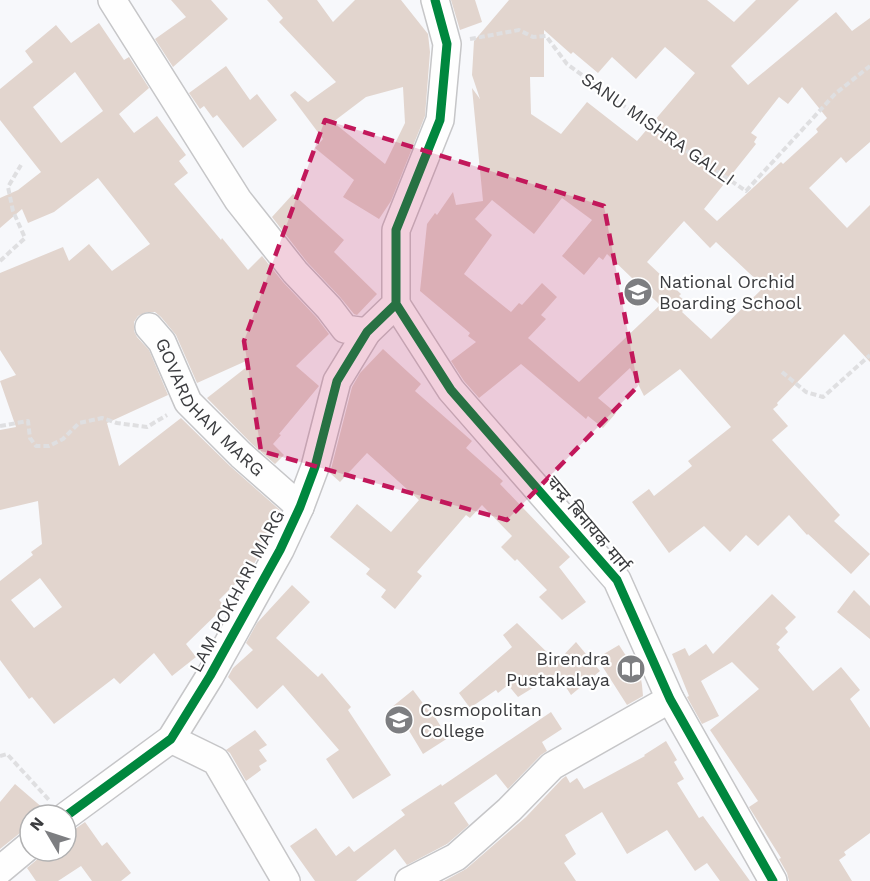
<svg xmlns="http://www.w3.org/2000/svg" width="870" height="881" font-family="'Work Sans','Noto Sans Devanagari',sans-serif">
	<rect width="100%" height="100%" fill="#f7f8fb"/>
	<path fill="#e2d5ce" fill-rule="evenodd" d="M171 0H211L228 19 173 67 155 39 186 17Z
		M267 0H317L333 22 355 0H401L428 34 430 52 425 116 391 201 379 219 343 197 354 180 315 148 323 139 290 95 295 91 308 102 336 82 279 22 283 18ZM403 87 405 123 385 164 333 122 366 97Z
		M451 0H475L482 22 460 30Z
		M509 0H707L734 22 756 0H799L731 66 748 85 836 12 852 31 870 18V142L846 163 841 157 809 188 847 228 870 205V362L844 334 777 403 778 405 773 409 788 426 772 440 840 515 834 521 870 554 851 574 808 534 807 535 789 515 758 546 746 535 730 552 704 526 669 553 632 502 649 489 654 496 692 466 688 461 731 427 680 369 644 396 630 368 598 398 616 413 603 428 588 416 586 419 521 364 479 398 464 381 451 361 476 342 468 336 470 333 420 291 427 224 435 213 437 215 453 192 456 205 483 201 472 88 480 99 472 75 474 41ZM544 30 571 54 573 52 598 73 612 57 636 79 665 47 695 73 637 141 587 102 561 134 531 114 530 77H544ZM802 87 827 118 816 129 818 132 783 164 781 162 717 221 704 209 756 144 754 142 757 137 751 133 779 97 788 104ZM562 198 592 220 562 256 584 275 599 257 603 260 607 254 660 305 579 382 528 338 546 319 541 315 557 297 542 283 522 305 519 303 511 312 464 274 492 235 475 219 492 200 534 234ZM684 221 710 248 716 242 764 287 711 339 682 312 689 304 679 296 681 294 647 262Z
		M99 23 124 60 129 57 149 88 119 114 134 133 157 116 186 155 179 161 188 173 174 184 221 240 222 238 248 270 262 256 283 282 317 318 329 334 296 366 319 386 279 434 281 435 273 444 284 455 275 464 252 444 207 398 248 366 246 361 197 383 176 335 161 317 155 312H147L138 316 134 322V331L137 337 149 350 168 395 107 423 119 466 181 418 230 466 281 511 266 543 247 576 245 574 219 600 225 606 186 644 196 657 172 676 154 653 120 684 114 678 54 724 32 697 29 699 0 660V581L33 555 31 552 42 544 38 501 0 510V430L16 427 0 381 16 375 0 350V273L63 247 69 261 89 244 112 271 150 244 98 178 54 212 28 223 22 209 0 228V198L18 190 41 172 0 120V89L33 62 25 51 56 25 71 43ZM75 72 103 111 61 143 33 107ZM40 578 62 607 34 628 11 600Z
		M226 66 250 100 257 94 277 120 243 148 217 115 213 118 204 106 200 109 189 93Z
		M293 194 344 240 334 252 377 294 357 315 354 314 340 297 307 262 272 217Z
		M383 349 421 384 415 391 472 441 466 448 503 481 500 484 570 557 559 567 586 602 562 620 539 597 547 590 517 559 515 561 501 547 512 536 482 505 470 518 466 515 417 572 422 576 395 609 381 597 386 590 366 574 370 569 330 537 357 504 391 532 419 500 367 453 340 482 330 473 352 387 360 373Z
		M292 585 310 602 276 638 318 677 322 673 351 707 348 710 391 775 353 799 326 759 339 750 283 685 257 709 228 677 233 668 253 650 246 643 257 623Z
		M854 590 870 606V639L837 612Z
		M772 594 796 617 785 628 788 632 776 644 780 647 778 650 813 691 841 667 860 690 850 699 870 728V833L844 852 846 855 839 860 852 881H789L787 873 779 859 781 858 749 807 758 801 710 730 759 689 732 662 701 681 719 716 702 724 687 697 689 696 672 654 685 648 689 656 706 644 713 654Z
		M517 623 557 662 576 642 600 671 571 695 557 673 518 697 508 685 498 693 496 690 470 708 459 693 512 647 503 635Z
		M619 645 641 679 642 685 643 696 627 705 597 658Z
		M413 690 428 710 430 709 448 738 423 754 408 729 392 707Z
		M551 712 562 729 542 742 547 751 541 755 508 789 496 774 454 803 469 825 447 844 407 865 395 849 356 881H315L290 846 316 828 336 856 349 846 354 852 405 815 401 810 441 784 442 786Z
		M255 730 267 745 259 750 267 761 259 766 261 770 246 781 230 753 226 750Z
		M666 741 677 760 674 762 684 779 677 783 699 818 703 816 750 881H720L707 863 695 871 667 830 627 854 602 812 565 835 576 854 564 863 576 881H444L466 869 526 817 562 779 566 776 570 783 577 778 584 789 645 756 644 755Z
		M15 784 44 809 40 815H30V830L20 833 0 849V802Z
		M85 822 102 846 107 842 131 873 121 881H92L81 866 58 881H36L27 868 40 857 44 851H66V831L75 829Z"/>
	<g fill="none" stroke-linecap="round" stroke-linejoin="round">
		<g stroke="#c6c6c8" stroke-width="30">
			<g id="street">
				<path d="M112 0 238 200 295 272 329 308 345 329 367 332"/>
				<path d="M396 304 451 390 617 580 670 699 773 881"/>
				<path id="s1" d="M149 327 162 342 188 402 241 455 300 507"/>
				<path d="M171 739 216 761 286 881"/>
				<path d="M66 816 171 739 210 676 280 550 300 507 315 467 337 381 367 332 396 304V230L440 120 447 44 435 0"/>
				<path d="M0 870 30 845"/>
				<path d="M409 881 456 857 509 810 552 766 670 699"/>
			</g>
		</g>
		<path stroke="#dfdfe1" stroke-width="4" stroke-dasharray="6 3" stroke-linecap="butt" d="M470 39 519 30 533 37 546 36 567 64 666 137 746 191 835 94 870 66
			M0 261 25 238 13 211 8 187 21 165
			M782 372 806 392 823 397 870 355
			M0 426 28 421 30 438 36 446H49L63 439 79 423 102 418 117 423 147 427 167 415
			M0 756 7 754 49 800"/>
		<use href="#street" stroke="#fefefe" stroke-width="27"/>
		<g stroke="#fff" stroke-width="13">
			<path id="cycleway" d="M396 304 451 390 617 580 670 699 773 881
				M66 816 171 739 210 676 280 550 300 507 315 467 337 381 367 332 396 304V230L440 120 447 44 435 0"/>
		</g>
		<use href="#cycleway" stroke="#00873e" stroke-width="9"/>
	</g>
	<path fill="#c2185b" fill-opacity="0.2" stroke="#c2185b" stroke-width="4.5" stroke-dasharray="12 8" stroke-linejoin="round" d="M325 120 604 206 638 386 507 520 261 451 244 341Z"/>
	<defs>
		<g id="school-disc" transform="scale(1.5)"><circle r="9.5" fill="#7d7e81" stroke="#fff"/><path d="M0-5L7-2L0 1L-7-2ZM-4 1L0 2.5L4 1V4Q0 6-4 4Z" fill="#fff"/></g>
		<g id="library-disc" transform="scale(1.5)"><circle r="9.5" fill="#7d7e81" stroke="#fff"/><path d="M-6-4Q-3-5.5-.7-3.5V5Q-3 3-6 4ZM6-4Q3-5.5 .7-3.5V5Q3 3 6 4Z" fill="#fff"/></g>
		<g id="university-disc" transform="scale(1.5)"><circle r="9.5" fill="#7d7e81" stroke="#fff"/><path d="M0-5L7-2L0 1L-7-2ZM-4 1L0 2.5L4 1V4Q0 6-4 4Z" fill="#fff"/></g>
	</defs>
	<g fill-rule="evenodd">
		<use href="#school-disc" x="638" y="292"/>
		<use href="#library-disc" x="631" y="669"/>
		<use href="#university-disc" x="399" y="720"/>
	</g>
	<g text-anchor="middle" stroke-width="4.5" stroke-linejoin="round" paint-order="stroke">
		<g font-size="18" fill="#3b3c3f" stroke="#fff">
			<text transform="translate(658 129) rotate(35)" y="6">SANU MISHRA GALLI</text>
			<text dy="6" stroke="none"><textPath href="#s1" startOffset="102">GOVARDHAN MARG</textPath></text>
			<text transform="translate(588 524) rotate(50)" y="6">चन्द्र बिनायक मार्ग</text>
			<text transform="translate(237 591) rotate(-62)" y="6">LAM POKHARI MARG</text>
		</g>
		<g font-size="18" fill="#3b3c3f" stroke="#fff" text-anchor="start">
			<text x="659" y="288">National Orchid<tspan x="659" dy="21">Boarding School</tspan></text>
			<text x="610" y="665" text-anchor="end">Birendra<tspan x="610" dy="21">Pustakalaya</tspan></text>
			<text x="420" y="716">Cosmopolitan<tspan x="420" dy="21">College</tspan></text>
		</g>
	</g>
	<g transform="translate(48 833) rotate(309)"><circle r="28" fill="#ffffff" stroke="#b1b1b2" stroke-width="1.5"/>
	<path d="M0-4.5L10 22L0 15L-10 22Z" fill="#7d7e81"/>
	<text y="-9" font-size="16" font-weight="bold" text-anchor="middle" fill="#3b3c3f">N</text>
	</g>
</svg>
